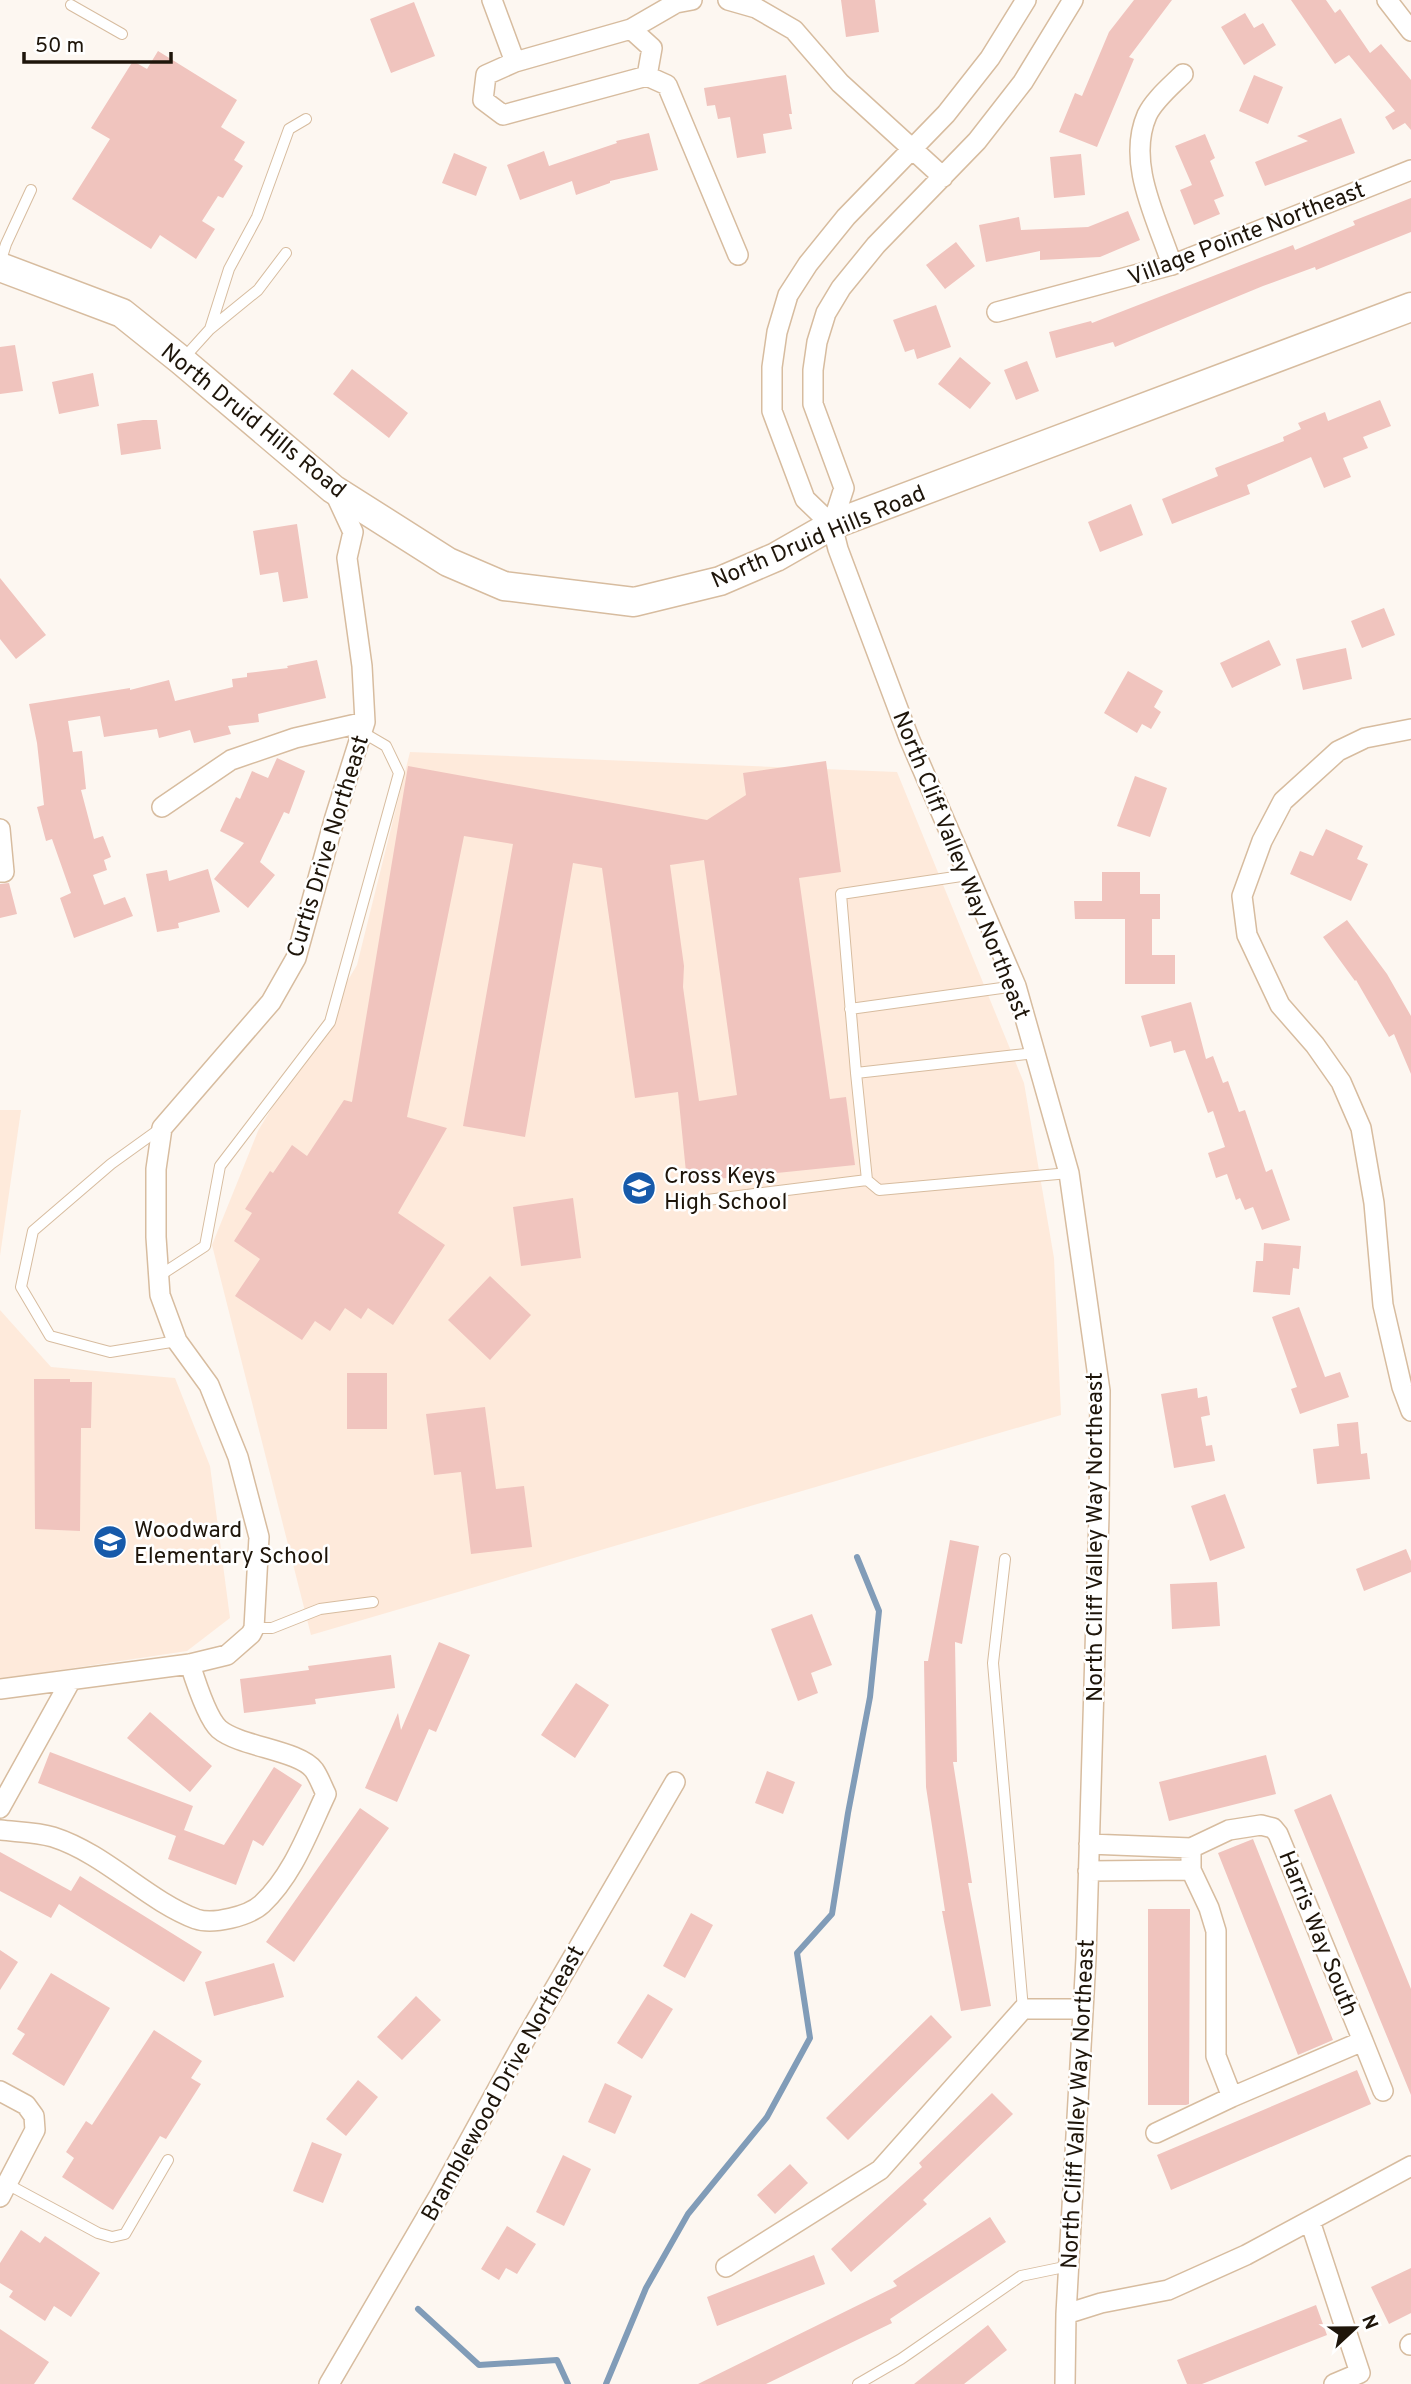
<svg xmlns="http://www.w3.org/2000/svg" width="1411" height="2384" font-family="Overpass,sans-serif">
	<rect width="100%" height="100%" fill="#fdf7f1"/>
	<path fill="#feeadb" d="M410 752 897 772 1024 1083 1054 1258 1061 1415 311 1635 212 1245 258 1131 357 965Z
		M0 1110H21L0 1256Z
		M0 1310 51 1367 175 1378 210 1466 230 1618 187 1651 0 1679Z"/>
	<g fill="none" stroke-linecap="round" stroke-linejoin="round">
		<path stroke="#819cb8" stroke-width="6" d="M418 2309 479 2365 557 2360 568 2384
			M606 2384 646 2288 688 2214 767 2117 810 2038 797 1953 832 1914 848 1813 870 1697 879 1611 857 1557"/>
	</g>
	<path fill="#f0c4be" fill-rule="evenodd" d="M841 0H875L879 32 846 37Z
		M1134 0H1172L1129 57 1134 59 1097 147 1059 132 1075 93 1082 96 1109 32Z
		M1291 0H1326L1335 13 1340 9 1370 53 1381 44 1411 80V130L1405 123 1393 130 1385 117 1395 111 1349 55 1335 64Z
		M414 2 435 56 391 73 370 19Z
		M1245 13 1254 28 1263 23 1276 45 1244 65 1221 27Z
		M158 51 237 100 221 127 245 142 234 160 243 166 223 198 218 196 202 221 215 229 196 259 160 235 151 249 72 199 110 139 91 128 133 61 147 69Z
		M786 75 792 114H789L792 129 763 134 766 153 737 158 730 117 718 119 715 105 707 106 704 88Z
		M1254 75 1283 87 1268 124 1239 111Z
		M1341 118 1355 153 1265 186 1255 162 1308 141 1297 136Z
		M649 133 658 170 610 181V183L576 195 572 181 520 200 507 165 544 151 549 166 617 143 616 141Z
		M1205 134 1215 158 1210 161 1224 196 1214 200 1220 214 1194 225 1180 190 1192 185 1175 146Z
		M454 153 487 167 476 196 442 183Z
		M1081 154 1085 195 1054 198 1050 157Z
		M1411 198V232L1316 270 1315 267 1263 286 1115 347 1113 342 1056 358 1049 332 1091 321 1092 323 1293 245 1295 250 1355 225 1353 221Z
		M1128 211 1140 240 1100 257 1040 260V251L986 262 979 225 1019 217 1021 230 1088 227Z
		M956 242 975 266 945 289 926 265Z
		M936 305 951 347 917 359 914 349 905 352 893 320Z
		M15 345 23 391 0 394V347Z
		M960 357 991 383 970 409 938 384Z
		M1027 361 1039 391 1016 400 1004 370Z
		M352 369 408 413 389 438 333 394Z
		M93 373 99 406 59 414 52 382Z
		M1380 400 1391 426 1363 437 1368 448 1343 458 1351 477 1324 488 1311 457 1247 485 1250 494 1172 524 1162 499 1218 476 1215 468 1284 441 1283 437 1301 429 1298 423 1325 412 1328 421Z
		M143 420H157L161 449 121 455 117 424Z
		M1131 504 1143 535 1100 552 1088 522Z
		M297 524 308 598 283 602 278 572 260 575 253 531Z
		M0 578 46 635 16 659 0 639Z
		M1384 608 1395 635 1362 648 1351 621Z
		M1269 640 1281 665 1232 688 1220 663Z
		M1346 648 1352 679 1303 690 1296 659Z
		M317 660 326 698 258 714 259 722 228 726 231 734 194 743 190 730 159 738 157 729 104 737 100 716 68 721 73 752 82 751 86 789 81 790 94 839 103 836 111 857 104 860 107 870 93 875 104 905 125 897 133 916 74 938 60 898 71 893 52 839 46 841 37 807 44 805 37 743 29 704 130 688V690L169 680 175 701 233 687 232 679 247 677V673L288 668 287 666Z
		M1128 671 1163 691 1154 707 1161 712 1151 729 1142 724 1137 733 1104 713Z
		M277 758 305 771 289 814 284 812 260 862 275 875 248 908 214 879 244 843 220 831 236 797 240 799 252 771 268 778Z
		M826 761 841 872 799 878 830 1099 846 1097 855 1165 687 1182 678 1092 635 1098 602 868 573 863 525 1137 463 1126 513 844 464 836 407 1117 447 1128 398 1213 445 1245 393 1325 368 1308 361 1319 345 1308 330 1331 315 1321 302 1340 235 1296 260 1259 234 1241 252 1213 245 1209 270 1171 273 1173 292 1145 307 1156 344 1100 352 1102 408 766 707 820 746 795 743 773ZM704 860 737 1095 699 1101 683 987 684 966 670 865Z
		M1135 776 1167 788 1150 837 1117 826Z
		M1326 829 1363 846 1357 859 1368 864 1351 901 1290 874 1300 851 1313 856Z
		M208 869 220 912 178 923 179 928 157 932 146 874 167 870 169 881Z
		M1102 872H1140V894H1160V919H1152V955H1175V984H1125V919H1075L1074 901H1102Z
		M9 883 17 914 0 918V884Z
		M1347 920 1387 974 1411 1016V1074L1394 1034 1389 1037 1356 980 1355 981 1323 937Z
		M1191 1002 1206 1059 1213 1056 1223 1083 1228 1081 1239 1112 1245 1110 1266 1172 1272 1169 1290 1220 1262 1230 1253 1207 1245 1210 1240 1198 1236 1200 1227 1174 1216 1178 1208 1153 1225 1147 1213 1111 1208 1113 1185 1050 1174 1053 1171 1041 1150 1047 1141 1016Z
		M573 1198 581 1258 521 1266 513 1207Z
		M1264 1243 1301 1246 1299 1269 1293 1268 1290 1295 1253 1292 1256 1261H1263Z
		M490 1276 531 1315 490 1360 448 1320Z
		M1299 1307 1325 1377 1340 1372 1349 1397 1300 1414 1291 1389 1297 1387 1272 1317Z
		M347 1373H387V1429H347Z
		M34 1379H70V1382H92L91 1428H81L80 1531 35 1529Z
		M1197 1388 1198 1398 1207 1396 1210 1415 1201 1417 1206 1446 1212 1445 1215 1461 1174 1468 1161 1394Z
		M485 1407 496 1489 524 1486 532 1547 471 1554 461 1472 434 1475 426 1414Z
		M1358 1422 1361 1454 1367 1453 1370 1479 1317 1484 1313 1449 1339 1446 1337 1424Z
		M1225 1494 1245 1548 1210 1561 1191 1506Z
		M950 1540 979 1546 962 1644 955 1642 957 1762H953L972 1883H968L991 2006 961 2011 942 1911H945L926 1787 924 1661H928Z
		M1406 1549 1411 1561V1572L1364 1591 1356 1569Z
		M1217 1582 1220 1626 1172 1629 1170 1584Z
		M812 1614 832 1665 811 1673 818 1693 798 1701 771 1629Z
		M439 1642 470 1655 436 1732 429 1729 397 1802 365 1788 398 1713 401 1730Z
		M391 1655 395 1688 315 1699 316 1704 244 1713 240 1679 309 1670 308 1666Z
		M576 1683 609 1705 575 1758 541 1735Z
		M150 1712 212 1766 190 1792 127 1738Z
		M50 1752 193 1806 184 1830 224 1845 274 1767 302 1785 263 1846 253 1840 236 1885 168 1859 176 1836 38 1783Z
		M1266 1755 1276 1794 1169 1821 1159 1782Z
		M767 1771 795 1782 783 1814 755 1803Z
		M1331 1794 1411 1989V2095L1294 1810Z
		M360 1808 389 1828 294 1962 266 1942Z
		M1253 1839 1333 2040 1298 2055 1218 1853Z
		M0 1852 71 1891 80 1876 202 1952 184 1982 59 1904 51 1918 0 1891Z
		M1148 1909H1190L1189 2104 1186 2105H1148Z
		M691 1913 713 1925 685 1978 663 1966Z
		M0 1950 18 1962 0 1990Z
		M274 1963 284 1997 214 2016 205 1982Z
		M51 1973 110 2008 64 2086 12 2054 25 2034 17 2029Z
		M648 1994 673 2009 642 2059 617 2043Z
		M416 1996 441 2020 402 2060 377 2037Z
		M931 2015 952 2037 848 2140 826 2118Z
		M154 2030 202 2061 191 2078 201 2084 166 2139 160 2136 113 2210 62 2177 74 2158 66 2152 86 2121 92 2125Z
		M1357 2070 1371 2104 1171 2190 1157 2155Z
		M358 2080 378 2097 346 2136 326 2119Z
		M605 2083 632 2096 615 2134 588 2122Z
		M992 2093 1013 2114 923 2200 927 2204 851 2272 831 2249 922 2167 919 2163Z
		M312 2142 342 2154 323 2203 293 2191Z
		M563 2155 591 2169 564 2226 536 2212Z
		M790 2164 808 2183 775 2214 757 2195Z
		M990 2217 1006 2242 890 2319 892 2323 766 2384H698L897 2286 893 2281Z
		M507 2226 536 2244 517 2274 506 2268 499 2280 481 2269Z
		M21 2230 40 2243 45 2236 100 2273 71 2317 54 2306 45 2321 9 2297 13 2291 0 2283V2263Z
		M814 2255 825 2284 717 2326 707 2297Z
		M1411 2268V2313L1389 2324 1371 2287Z
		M1316 2305 1327 2335 1202 2384H1187L1177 2360Z
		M988 2325 1007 2350 964 2384H914Z
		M0 2329 49 2362 34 2384H0Z"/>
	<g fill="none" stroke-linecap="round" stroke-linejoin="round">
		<g stroke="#d7bc9f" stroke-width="12">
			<path id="service" d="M71 5 122 34
				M0 263 6 244 31 190
				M210 329 229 269 257 217 289 129 306 119
				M182 360 210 329 258 290 286 253
				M968 875 841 894 856 1073 1035 1053
				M850 1009 1016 986
				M856 1073 867 1180
				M161 1128 111 1164 33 1231 21 1287 50 1336 110 1352 177 1341
				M699 1201 867 1180 879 1190 1069 1173
				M159 1276 205 1246 220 1166 330 1022 399 773 386 746 362 732
				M1005 1559 993 1663 1023 2009
				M254 1628H272L320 1609 373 1602
				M7 2184 98 2233 112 2237 125 2234 168 2160
				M858 2384 901 2359 1021 2276 1069 2266"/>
		</g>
		<g stroke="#d7bc9f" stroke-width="22">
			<path id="minor" d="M492 0 515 62
				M728 0 756 8 794 30 840 83 943 177
				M1387 0 1411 31
				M631 29 652 48 647 76 503 115 483 100 486 75 515 62Z
				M631 29 676 3 692 0
				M647 76 667 85 738 255
				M1172 265C1157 219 1126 163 1147 115 1154 100 1171 86 1183 74
				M997 312 1172 265 1411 170
				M832 525 838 549 909 738 1016 986 1069 1173 1100 1391 1099 1515 1086 1958 1066 2314 1065 2384
				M832 525 805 499 772 411V367L777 332 788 295 808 264 846 217 946 114 990 58 1026 0
				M832 525 844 488 813 404V370L817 342 826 313 841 288 876 245 977 141 1023 82 1073 0
				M1411 729 1365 738 1338 751 1283 801 1262 841 1242 896 1247 935 1280 1005 1315 1045 1341 1082 1361 1128 1374 1203 1383 1305 1402 1387 1411 1411
				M162 807 231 760 295 738 365 722
				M0 829 4 872H0
				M0 1689 190 1664 227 1655 251 1634 254 1628 259 1537 238 1457 209 1385 177 1341 160 1295 156 1237V1169L162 1128 271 1002 296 958 335 817 365 722 362 666 347 558 353 532 333 489
				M0 1808 71 1680
				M1261 1825 1273 1828 1278 1834 1363 2041 1232 2097 1216 2056V1931L1209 1908 1191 1870V1848L1229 1830Z
				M0 1830C17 1832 37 1832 53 1837 106 1854 146 1900 196 1919 213 1925 249 1916 262 1904 293 1875 308 1832 326 1794 322 1786 319 1777 314 1770 299 1750 240 1747 219 1729 207 1718 195 1680 190 1664
				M1089 1844 1191 1848
				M1088 1871 1191 1870
				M1363 2041 1383 2091
				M0 2091 26 2105 34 2116 35 2130 0 2197
				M1156 2133 1232 2097
				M1310 2221 1360 2373 1334 2384
				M726 2267 880 2170 1023 2009H1083
				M1066 2314 1101 2303 1168 2290 1246 2255 1411 2166
				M1410 2345 1411 2344
				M329 2384 440 2194 519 2050 675 1782"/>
		</g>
		<g stroke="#d7bc9f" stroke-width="31">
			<path id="secondary" d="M0 267 122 313 182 361 333 489 448 562 504 586 634 602 720 581 776 557 832 525 1411 307"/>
		</g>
		<use href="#service" stroke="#fff" stroke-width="10"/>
		<use href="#minor" stroke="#fff" stroke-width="19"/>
		<use href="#secondary" stroke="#fff" stroke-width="28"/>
	</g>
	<defs>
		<g id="school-disc" transform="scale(1.75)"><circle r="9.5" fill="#175aaa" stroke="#fff"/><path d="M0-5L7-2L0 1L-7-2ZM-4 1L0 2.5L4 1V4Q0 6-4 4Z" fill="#fff"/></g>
	</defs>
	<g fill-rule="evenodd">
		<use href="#school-disc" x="639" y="1188"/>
		<use href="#school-disc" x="110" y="1542"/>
	</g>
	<g text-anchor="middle" stroke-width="5" stroke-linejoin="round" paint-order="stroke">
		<g font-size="23" fill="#1e150a" stroke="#fff">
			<text transform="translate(1246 233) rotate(-21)" y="8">Village Pointe Northeast</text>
			<text transform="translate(254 420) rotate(39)" y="8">North Druid Hills Road</text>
			<text transform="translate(818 536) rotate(-23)" y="8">North Druid Hills Road</text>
			<text transform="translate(327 846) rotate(-73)" y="8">Curtis Drive Northeast</text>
			<text transform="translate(962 865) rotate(68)" y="8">North Cliff Valley Way Northeast</text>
			<text transform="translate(1094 1537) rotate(-90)" y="8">North Cliff Valley Way Northeast</text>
			<text transform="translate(1319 1933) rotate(68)" y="8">Harris Way South</text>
			<text transform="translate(502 2083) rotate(-61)" y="8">Bramblewood Drive Northeast</text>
			<text transform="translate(1077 2104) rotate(-87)" y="8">North Cliff Valley Way Northeast</text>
		</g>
		<g font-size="23" fill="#1e150a" stroke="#fff" text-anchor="start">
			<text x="664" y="1183">Cross Keys<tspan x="664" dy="26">High School</tspan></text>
			<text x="134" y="1537">Woodward<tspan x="134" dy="26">Elementary School</tspan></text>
		</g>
	</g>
	<g transform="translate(1355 2328) rotate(68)" stroke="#ffffff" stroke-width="5" paint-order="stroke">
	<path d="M0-5L12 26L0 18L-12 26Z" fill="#1e150a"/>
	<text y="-10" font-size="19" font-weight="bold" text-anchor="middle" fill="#1e150a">N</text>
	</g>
	<path d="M24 52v10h147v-10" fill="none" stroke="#1e150a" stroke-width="3.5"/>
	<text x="35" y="52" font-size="21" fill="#1e150a" stroke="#ffffff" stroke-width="5" paint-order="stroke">50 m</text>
</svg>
